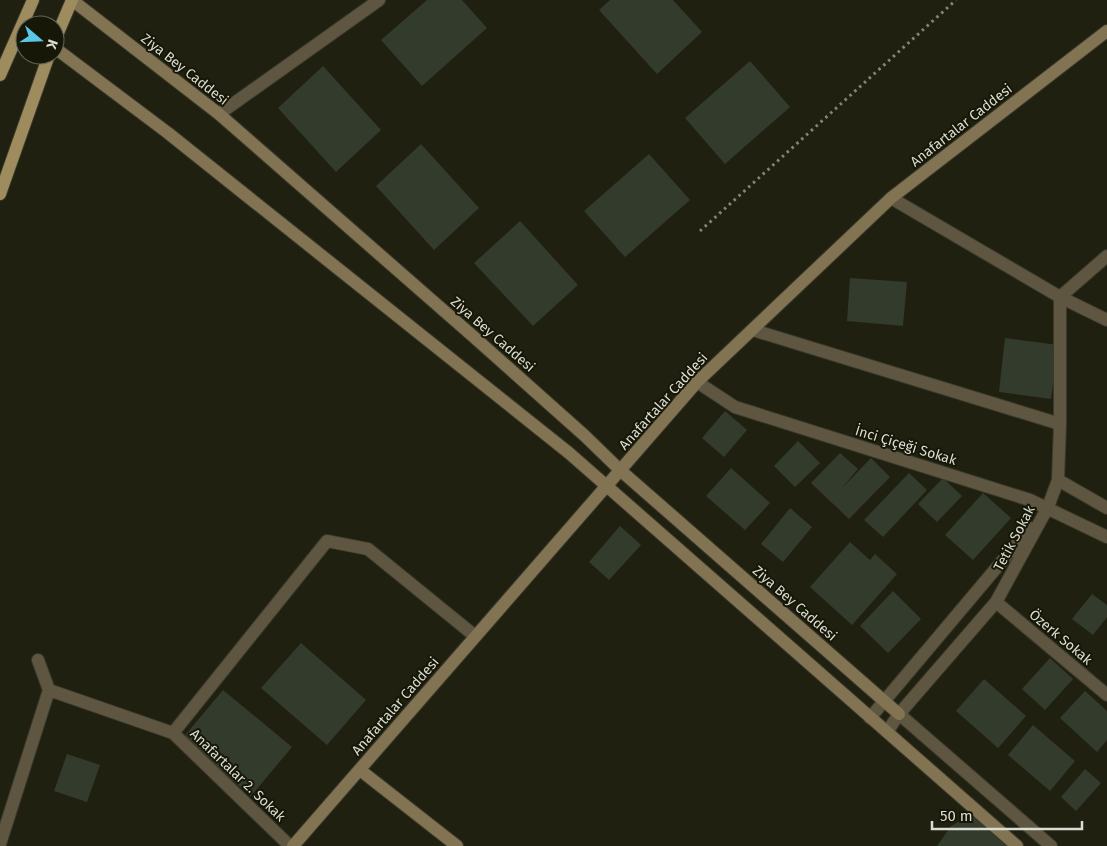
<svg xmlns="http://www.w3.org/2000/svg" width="1107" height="846" font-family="'Fira Sans',sans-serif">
	<rect width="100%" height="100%" fill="#202011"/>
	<path fill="#333b2d" d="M427 0H462L487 28 422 86 381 40Z
		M610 0H673L702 32 657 74 599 10Z
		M750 61 790 107 725 164 685 118Z
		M323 66 381 130 336 172 278 108Z
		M421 144 479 208 434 250 376 186Z
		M649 154 690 200 625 257 584 211Z
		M520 221 578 285 533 326 474 263Z
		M850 278 907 282 903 326 847 321Z
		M1005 338 1058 345 1051 399 999 392Z
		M725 411 747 430 724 457 702 438Z
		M798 441 820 463 795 487 774 466Z
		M840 453 858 469 841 489 871 458 890 477 849 519 811 483Z
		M731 468 770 503 745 530 706 496Z
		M909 473 927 490 883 537 864 520Z
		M943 478 962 496 937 522 918 504Z
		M983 493 1011 518 973 560 945 535Z
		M790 508 812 527 783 562 761 544Z
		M620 526 641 545 609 580 589 562Z
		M850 542 870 560 875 554 897 574 852 625 810 587Z
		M893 591 921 619 888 653 860 626Z
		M1092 594 1107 605V617L1093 635 1072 619Z
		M301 643 366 700 327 745 261 688Z
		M1050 658 1073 679 1045 710 1022 689Z
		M984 679 1026 716 998 748 956 711Z
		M223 690 292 747 251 796 182 739Z
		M1085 691 1107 711V740L1097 752 1060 718Z
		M1033 725 1075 761 1050 791 1008 755Z
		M67 754 100 765 87 802 54 791Z
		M1085 769 1101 783 1076 811 1061 797Z
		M974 813 1011 846H937L951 826Z"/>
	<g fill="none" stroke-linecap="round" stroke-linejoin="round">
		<g stroke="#3a3a2c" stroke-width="14">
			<path id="street" d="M219 114 379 0
				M891 198 1060 297 1107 320
				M1060 297 1107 256
				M753 330 1060 424
				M697 382 735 407 1030 500 1107 537
				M1058 480 1107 508
				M996 602 1107 695
				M49 690 173 733 290 846
				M899 714 1051 846
				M870 718 1030 528
				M887 732 899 714 996 602 1048 507 1058 480 1060 424V297
				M173 733 327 541 368 549 475 636
				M0 844 49 690 38 660"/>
		</g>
		<g stroke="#3a3a2c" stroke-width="14">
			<path id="secondary" d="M72 0 219 114 475 338 585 436 620 470 899 714
				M55 48 168 133 569 453 1017 846
				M360 770 457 846
				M293 846 697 382 891 198 1107 31"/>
		</g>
		<g stroke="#3a3a2c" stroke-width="14">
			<path id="primary" d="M55 40 72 0
				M0 75 33 0
				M0 194 49 55"/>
		</g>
		<path stroke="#848578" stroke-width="3" stroke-dasharray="2.5 4" stroke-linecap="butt" d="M700 231 956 0"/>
		<use href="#street" stroke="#5e5640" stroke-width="12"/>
		<use href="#secondary" stroke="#827452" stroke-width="12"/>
		<use href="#primary" stroke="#9e8c5f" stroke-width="12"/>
	</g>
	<g text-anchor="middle" stroke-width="4" stroke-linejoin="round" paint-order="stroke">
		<g font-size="14" fill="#dbdcd2" stroke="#171708">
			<text transform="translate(185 69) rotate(38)" y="5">Ziya Bey Caddesi</text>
			<text transform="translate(961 125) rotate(-38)" y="5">Anafartalar Caddesi</text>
			<text transform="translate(493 334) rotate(41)" y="5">Ziya Bey Caddesi</text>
			<text transform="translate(663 401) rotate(-48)" y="5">Anafartalar Caddesi</text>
			<text transform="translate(906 445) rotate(17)" y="5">İnci Çiçeği Sokak</text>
			<text transform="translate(1014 538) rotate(-62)" y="5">Tetik Sokak</text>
			<text transform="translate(795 603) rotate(41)" y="5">Ziya Bey Caddesi</text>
			<text transform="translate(1061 637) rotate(40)" y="5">Özerk Sokak</text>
			<text transform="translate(395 706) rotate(-49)" y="5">Anafartalar Caddesi</text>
			<text transform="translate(238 775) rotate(44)" y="5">Anafartalar 2. Sokak</text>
		</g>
	</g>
	<g transform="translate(40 40) rotate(109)"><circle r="24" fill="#171708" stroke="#656659"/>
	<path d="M0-4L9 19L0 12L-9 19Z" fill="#5bc7e7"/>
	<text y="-8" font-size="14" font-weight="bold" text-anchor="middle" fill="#dbdcd2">K</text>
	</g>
	<path d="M932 821v8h150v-8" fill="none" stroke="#dbdcd2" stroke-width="2.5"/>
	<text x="940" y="821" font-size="15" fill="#dbdcd2" stroke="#171708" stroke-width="4" paint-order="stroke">50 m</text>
</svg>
